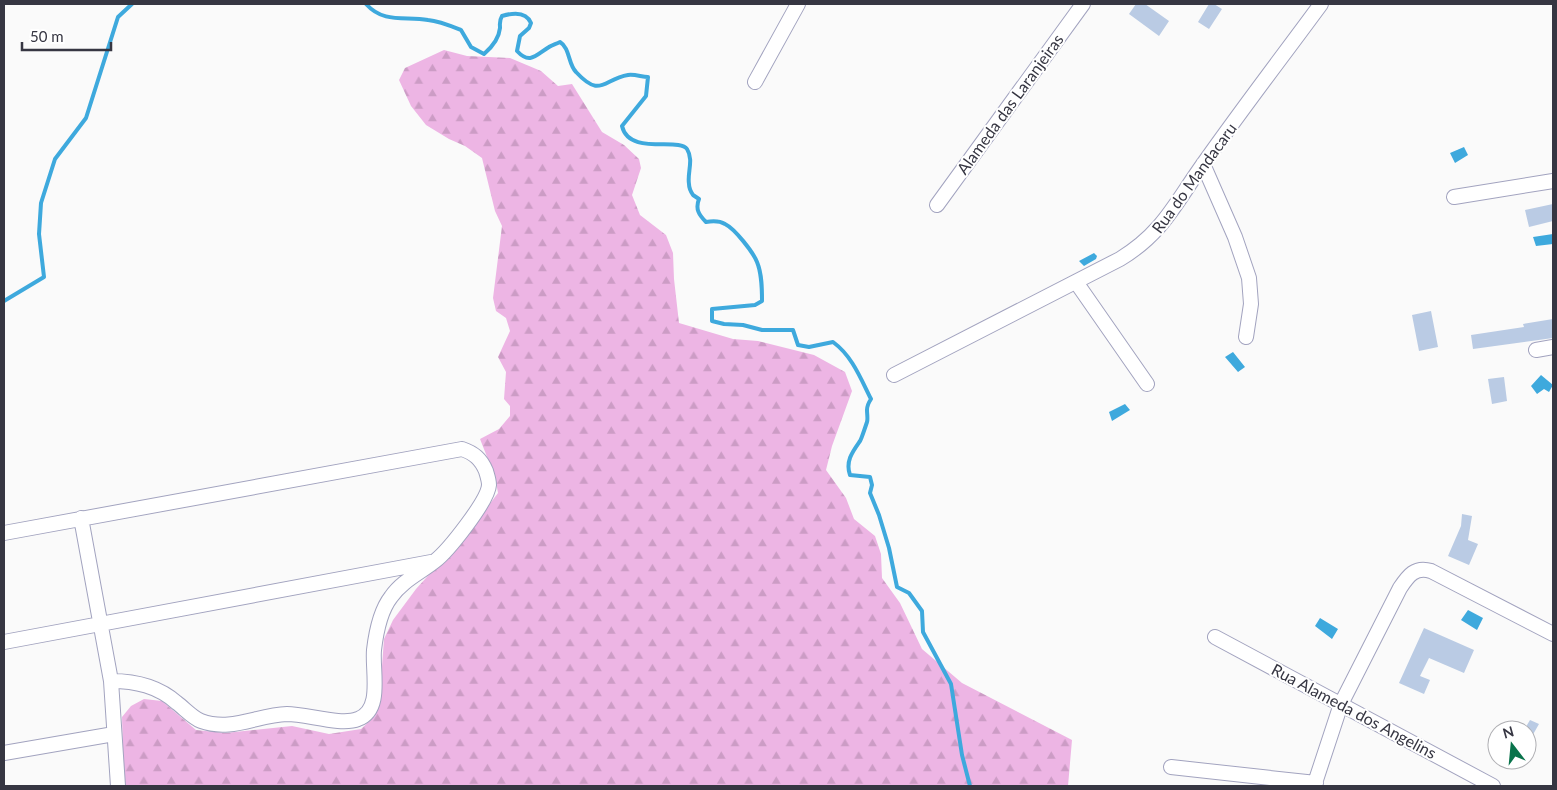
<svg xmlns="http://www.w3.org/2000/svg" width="1557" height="790" font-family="Lato,sans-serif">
	<defs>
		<pattern id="forest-firs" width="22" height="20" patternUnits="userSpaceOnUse" patternTransform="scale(1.25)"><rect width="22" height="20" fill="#edb5e4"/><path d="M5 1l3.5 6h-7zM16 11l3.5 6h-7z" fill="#cc9cc5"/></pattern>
	</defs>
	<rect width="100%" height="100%" fill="#fafafa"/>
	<path fill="url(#forest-firs)" d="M444 50 467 56 510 58 541 71 558 86 572 84 602 132 624 145 639 159 641 168 632 195 640 215 666 235 673 253 674 279 679 323 733 339 758 341 814 355 845 372 852 391 832 446 826 470 846 498 854 519 875 536 881 554 882 578 900 603 922 649 962 683 1072 740 1068 786H124L122 717 131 706 144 699 162 701 196 730 225 733 292 726 329 734 361 729 375 716 381 680 384 639 393 620 416 589 473 526 498 493 495 477 480 439 499 429 510 416V406L504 399 506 372 498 357 510 331 506 318 496 311 493 298 502 226 495 211 482 158 465 146 449 139 426 125 411 106 399 80 405 68Z"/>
	<path fill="#3ea9dd" d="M1464 147 1468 155 1455 163 1450 153Z
		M1553 234V244L1536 246 1533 237Z
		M1094 253 1097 256 1096 259 1084 266 1079 261Z
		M1233 352 1245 367 1238 372 1225 357Z
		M1541 375 1553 385 1549 392 1544 389 1537 394 1531 386Z
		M1125 404 1130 410 1112 421 1109 412Z
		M1468 610 1483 618 1477 630 1461 620Z
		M1320 618 1338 629 1332 639 1315 626Z"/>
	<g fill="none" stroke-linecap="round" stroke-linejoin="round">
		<path stroke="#3ea9dd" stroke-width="4" d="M366 4C384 24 405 16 428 20 439 21 451 26 461 30L471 47 484 54C491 48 499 38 500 28 500 23 499 21 502 16 512 13 526 11 531 23L529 28 520 36 517 51C530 65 536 55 549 47 552 45 556 44 560 42 570 48 568 64 576 72 601 99 603 79 628 75 635 74 642 77 648 77L646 96 622 126C629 156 679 137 687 149 694 160 687 173 689 184 689 188 691 192 693 195L699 199C695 209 699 215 706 222 712 221 720 221 725 224 735 229 753 252 757 262 762 274 762 289 762 301L755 305 712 309V321L724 324 743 325 762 330H793L798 345 809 347 833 342C852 356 860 377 871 399 869 402 867 406 867 410 867 414 868 419 867 422 866 425 861 440 860 441 853 451 845 461 850 475L870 477 872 485 870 493 879 515 889 548 897 587 909 593 922 611 923 632 951 684 962 755 970 786
			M4 301 44 277 39 234 41 203 55 159 86 118 118 17 132 4"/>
	</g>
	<path fill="#bacbe4" d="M1136 4H1145L1169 21 1159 36 1129 14Z
		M1209 4H1214L1222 9 1209 29 1198 22Z
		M1553 204V221L1529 227 1525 210Z
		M1431 311 1438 347 1419 351 1412 315Z
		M1553 319V338L1473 349 1471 335 1524 327 1523 324Z
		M1504 377 1507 401 1492 404 1488 379Z
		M1462 514 1472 516 1468 540 1478 544 1469 565 1448 556 1461 526Z
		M1424 628 1474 650 1464 673 1429 658 1420 676 1430 680 1424 694 1399 683Z
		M1530 720 1539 724 1527 745V725Z"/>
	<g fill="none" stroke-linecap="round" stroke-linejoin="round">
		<g stroke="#a2a3bf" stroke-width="16">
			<path id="minor" d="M755 82 798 4
				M1203 164 1235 237 1249 278 1251 304 1246 337
				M1454 197 1553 181
				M937 205 1083 4
				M1076 282 1147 384
				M1536 350 1553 347
				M894 375 1120 259C1163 233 1176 202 1204 163 1242 109 1282 57 1321 4
				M81 518 111 681 118 786
				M4 533 462 449C474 453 481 459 486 471 487 475 489 480 489 485 488 501 448 551 435 561 420 573 402 581 391 597 380 611 376 633 374 650 372 671 383 710 358 719 341 726 307 714 287 714 257 715 231 732 201 721 193 718 185 709 177 703 158 686 136 681 111 681
				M1215 637 1493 786
				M4 642 431 562
				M4 753 114 734
				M1171 767 1316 783
				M1314 786 1341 704 1400 588C1408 576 1415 566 1431 571L1553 634"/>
		</g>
		<use href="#minor" stroke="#fff" stroke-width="14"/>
	</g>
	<g text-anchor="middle" stroke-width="4" stroke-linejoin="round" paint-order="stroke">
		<g font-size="16" fill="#363642" stroke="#fff">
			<text transform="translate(1010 104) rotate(-54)" y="6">Alameda das Laranjeiras</text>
			<text transform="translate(1194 178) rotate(-54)" y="6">Rua do Mandacaru</text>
			<text transform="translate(1354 711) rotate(28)" y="6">Rua Alameda dos Angelins</text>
		</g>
	</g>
	<rect width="1557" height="790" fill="none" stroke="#363642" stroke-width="10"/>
	<g transform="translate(1512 745) rotate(344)"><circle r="24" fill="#ffffff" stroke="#afafb3"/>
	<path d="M0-4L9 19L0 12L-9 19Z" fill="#09734b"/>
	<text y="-8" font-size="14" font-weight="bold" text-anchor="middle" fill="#363642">N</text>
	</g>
	<path d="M22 42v8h89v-8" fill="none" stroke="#363642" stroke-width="2.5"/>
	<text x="30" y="42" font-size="15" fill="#363642" stroke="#ffffff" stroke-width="4" paint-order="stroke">50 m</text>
</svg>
